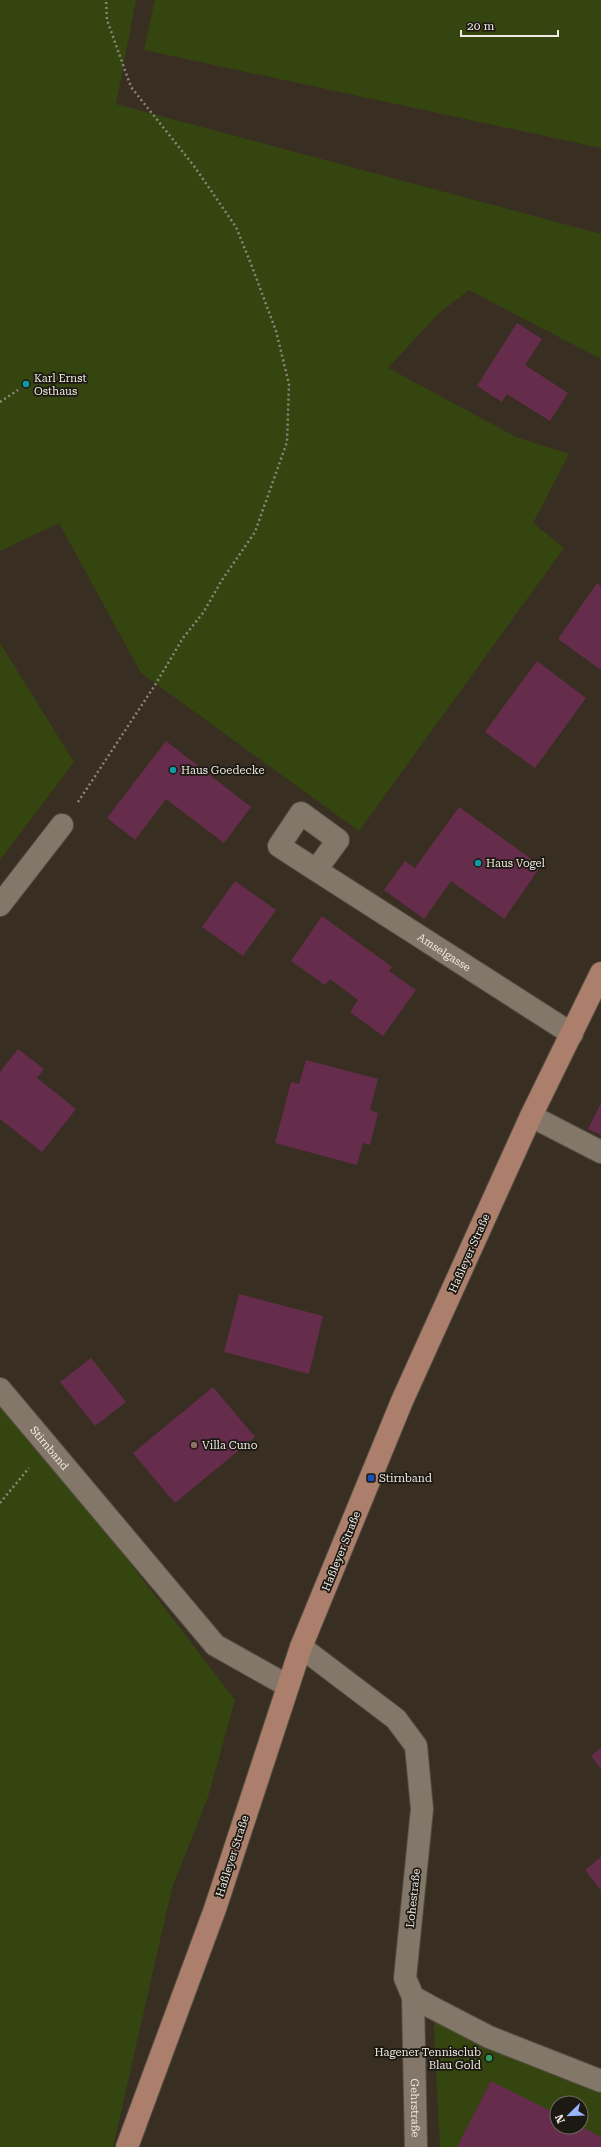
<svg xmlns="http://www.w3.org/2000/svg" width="601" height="2147" font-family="'Roboto Serif',serif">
	<rect width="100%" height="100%" fill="#382f22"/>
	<path fill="#354510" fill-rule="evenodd" d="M0 0H136L116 104 601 234V359L469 290 438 314 388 368 516 437 569 454 533 523 564 548 359 831 141 673 59 523 0 551Z
		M155 0H601V148L144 50Z
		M0 643 74 762 0 860Z
		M0 1393 235 1700 208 1797 172 1888 113 2147H0Z
		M433 2008 601 2081V2147H440ZM557 2103H581V2127H557Z"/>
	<path fill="#662c4c" d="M517 323 542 339 525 365 568 393 550 421 507 394 502 402 477 386Z
		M597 583 601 586V670L558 639Z
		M537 661 586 698 535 768 485 732Z
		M166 741 251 807 224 843 166 799 135 840 107 818Z
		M459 807 541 866 504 919 451 881 424 919 384 890 405 861 415 868Z
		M235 881 276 910 243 956 202 927Z
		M322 916 392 967 389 971 416 990 383 1036 350 1012 358 1000 330 979 325 985 291 961Z
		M18 1049 44 1069 37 1078 76 1109 42 1152 0 1119V1072Z
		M306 1060 378 1079 370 1110 378 1113 370 1145 363 1143 357 1165 275 1143 291 1082 299 1084Z
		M601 1103V1135L588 1129Z
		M239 1294 323 1316 309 1374 224 1352Z
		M91 1358 126 1402 95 1426 60 1382Z
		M213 1387 255 1437 175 1503 133 1453Z
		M601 1748V1769L591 1756Z
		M601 1857V1890L585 1870Z
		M491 2081 557 2114V2127H582L601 2137V2147H457Z"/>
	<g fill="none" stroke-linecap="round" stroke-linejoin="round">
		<g stroke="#554e42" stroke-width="24">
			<g id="minor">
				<path id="s1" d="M316 870 279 846 301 813 338 840 316 870 572 1034"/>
				<path d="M0 905 62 825"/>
				<path d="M531 1116 601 1152"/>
				<path id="s2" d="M0 1389 215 1645 288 1686"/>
				<path d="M301 1647 396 1719 416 1746 422 1809 405 1978 413 1997 433 2008 489 2037 601 2081"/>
				<path id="s3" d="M413 1997 416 2147"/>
			</g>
		</g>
		<g stroke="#554e42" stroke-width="24">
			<path id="major" d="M127 2147 215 1909 301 1647 402 1401 531 1116 601 973"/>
		</g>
		<path stroke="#8d857a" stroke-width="2.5" stroke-dasharray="2 3" stroke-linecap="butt" d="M0 402 18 390
			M78 802 155 685 183 638 203 613 222 580 255 532 287 442 289 384 276 331 251 264 236 227 194 166 131 87 107 20 106 0
			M0 1503 29 1468"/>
		<use href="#minor" stroke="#827768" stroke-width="22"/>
		<use href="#major" stroke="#ac7e6c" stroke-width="22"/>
	</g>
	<g fill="#0f9aa8" stroke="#1c1812" stroke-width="1.5">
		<circle cx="26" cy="384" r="4"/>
		<circle cx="173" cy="770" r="4"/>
		<circle cx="478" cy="863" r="4"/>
	</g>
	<circle fill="#8d6e63" stroke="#1c1812" stroke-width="1.5" cx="194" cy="1445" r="4"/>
	<rect fill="#1a4fb4" stroke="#1c1812" stroke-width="1.5" x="367" y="1474" width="8" height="8" rx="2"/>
	<circle fill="#2e9e5b" stroke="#1c1812" stroke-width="1.5" cx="489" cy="2058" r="4"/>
	<g text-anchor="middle" stroke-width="3.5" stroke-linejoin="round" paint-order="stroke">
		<g font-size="11" fill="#eee9e0" stroke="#1c1812" text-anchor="start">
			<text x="34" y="382">Karl Ernst<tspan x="34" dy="13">Osthaus</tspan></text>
			<text x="181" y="774">Haus Goedecke</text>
			<text x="486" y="867">Haus Vogel</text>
			<text x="202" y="1449">Villa Cuno</text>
			<text x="379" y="1482">Stirnband</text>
			<text x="481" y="2056" text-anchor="end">Hagener Tennisclub<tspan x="481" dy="13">Blau Gold</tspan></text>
		</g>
		<g font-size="11" fill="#eee9e0" stroke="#1c1812">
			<text dy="4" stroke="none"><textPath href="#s1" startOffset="319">Amselgasse</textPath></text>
			<text transform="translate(469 1253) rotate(-66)" y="4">Haßleyer Straße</text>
			<text dy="4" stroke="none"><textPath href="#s2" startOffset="77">Stirnband</textPath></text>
			<text transform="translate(341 1551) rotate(-68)" y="4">Haßleyer Straße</text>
			<text transform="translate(232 1856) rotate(-72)" y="4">Haßleyer Straße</text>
			<text transform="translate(413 1898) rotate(-84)" y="4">Lohestraße</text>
			<text dy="4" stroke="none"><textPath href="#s3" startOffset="111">Gehrstraße</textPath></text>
		</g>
	</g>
	<g transform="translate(569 2115) rotate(247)"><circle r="19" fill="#1c1812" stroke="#706c64"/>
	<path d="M0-3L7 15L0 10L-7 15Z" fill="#97b6fd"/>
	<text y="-6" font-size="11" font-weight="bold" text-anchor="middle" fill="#eee9e0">N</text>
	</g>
	<path d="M461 30v6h97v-6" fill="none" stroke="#eee9e0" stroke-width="2"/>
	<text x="467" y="30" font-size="12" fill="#eee9e0" stroke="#1c1812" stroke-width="3" paint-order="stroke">20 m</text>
</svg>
